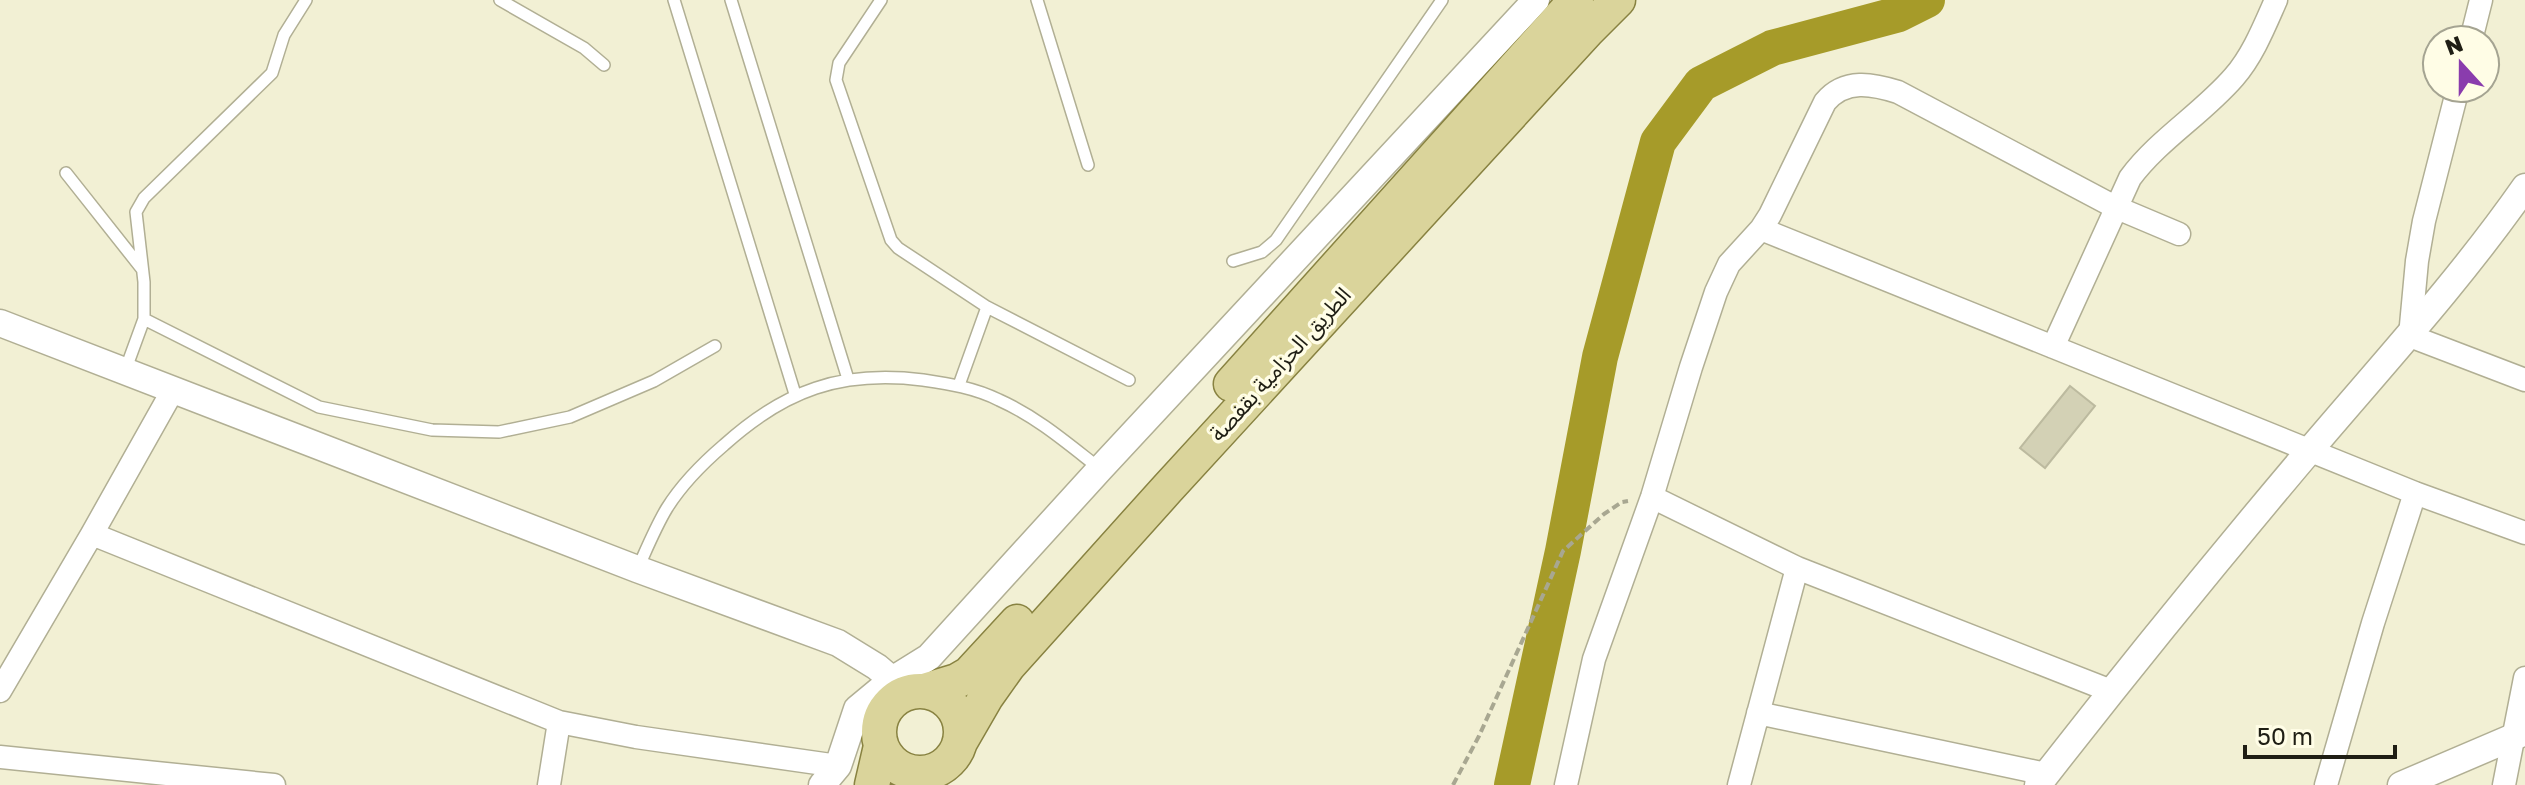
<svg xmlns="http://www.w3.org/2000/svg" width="2525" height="785" font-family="'Golos Text','Noto Sans Arabic',sans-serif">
	<rect width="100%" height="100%" fill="#f2f0d4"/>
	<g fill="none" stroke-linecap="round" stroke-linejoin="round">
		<path stroke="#a69b29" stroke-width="36" d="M1512 785 1563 551 1600 357 1658 142 1701 84 1772 48 1899 14 1927 0"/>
	</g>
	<path fill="#d3d1b5" stroke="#bcba9f" stroke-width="2" d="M2070 386 2095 406 2045 468 2020 448Z"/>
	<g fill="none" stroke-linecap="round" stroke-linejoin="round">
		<g stroke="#b1af94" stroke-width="14">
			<path id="service" d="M500 0 584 48 604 65
				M674 0 795 394
				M731 0 848 379
				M881 0 839 63 836 80 891 240 898 248 987 307 1129 380
				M1037 0 1088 165
				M66 173 142 269
				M1233 261 1262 252 1276 240 1442 0
				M144 319 319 407 432 430 499 432 570 417 654 381 715 346
				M125 371 144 319V282L136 212 144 198 272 73 284 35 306 0
				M959 385 987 307
				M638 568C647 548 656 526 667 508 682 484 703 463 724 445 785 390 841 370 923 380 950 384 975 388 999 400 1037 417 1067 443 1099 468"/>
		</g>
		<g stroke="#b1af94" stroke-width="25">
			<path id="minor" d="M2471 40 2481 0
				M2458 88 2424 221 2417 261 2410 336 2525 380
				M1761 229 2415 493 2525 533
				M2053 347 2130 178C2159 139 2202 114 2234 77 2253 55 2264 27 2276 0
				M1652 497 1797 568 2111 691
				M92 534 559 722 636 737 838 766
				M0 691 92 534 173 390
				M1758 713 2046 774
				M0 757 274 785
				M549 785 559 722
				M1566 785 1594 659 1652 497 1691 367 1716 292 1729 264 1761 229 1770 215 1825 102C1845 78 1873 84 1898 92L2115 207 2179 234
				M1739 785 1797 568
				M2326 785 2373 623 2415 493
				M2504 785 2525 678"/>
		</g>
		<g stroke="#b1af94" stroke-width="29">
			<path id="tertiary" d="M0 323 637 569 838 643 877 667 903 689
				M822 785 838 766 857 709 892 680 929 657 1100 469 1536 0
				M2038 785C2126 672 2217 560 2310 450 2383 364 2460 280 2525 187
				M2401 785 2525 732"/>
		</g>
		<g stroke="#888241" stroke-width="37">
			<path id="primary" d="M1231 384 1576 0
				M924 691 957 681 969 674 1017 622
				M879 732a41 41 0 1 1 82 0a41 41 0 1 1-82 0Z
				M960 742 986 697 1008 666 1167 489 1587 31 1618 0
				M872 785 881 746"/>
		</g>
		<path stroke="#a8a791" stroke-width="4" stroke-dasharray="8 4" stroke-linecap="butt" d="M1453 785 1479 736 1563 551 1604 514 1622 502 1628 501"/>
		<use href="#service" stroke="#fff" stroke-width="11"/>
		<use href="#minor" stroke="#fff" stroke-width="22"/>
		<use href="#tertiary" stroke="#fff" stroke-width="26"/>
		<use href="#primary" stroke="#dad49b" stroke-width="34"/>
	</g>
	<g text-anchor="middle" stroke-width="7" stroke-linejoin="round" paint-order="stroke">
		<g font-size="22" fill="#1f1e14" stroke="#fffde6">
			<text transform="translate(1280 364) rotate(-48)" y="8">الطريق الحزامية بقفصة</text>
		</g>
	</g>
	<g transform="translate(2461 64) rotate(339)"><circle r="38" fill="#fffde6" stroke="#a5a492" stroke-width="2"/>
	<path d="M0-6L14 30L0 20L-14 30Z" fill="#8a3cad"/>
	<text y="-12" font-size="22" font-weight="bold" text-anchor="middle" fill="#1f1e14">N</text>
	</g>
	<path d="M2245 745v12h150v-12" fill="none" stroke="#1f1e14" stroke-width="4"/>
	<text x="2257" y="745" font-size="24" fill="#1f1e14" stroke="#fffde6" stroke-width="6" paint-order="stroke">50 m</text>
</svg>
